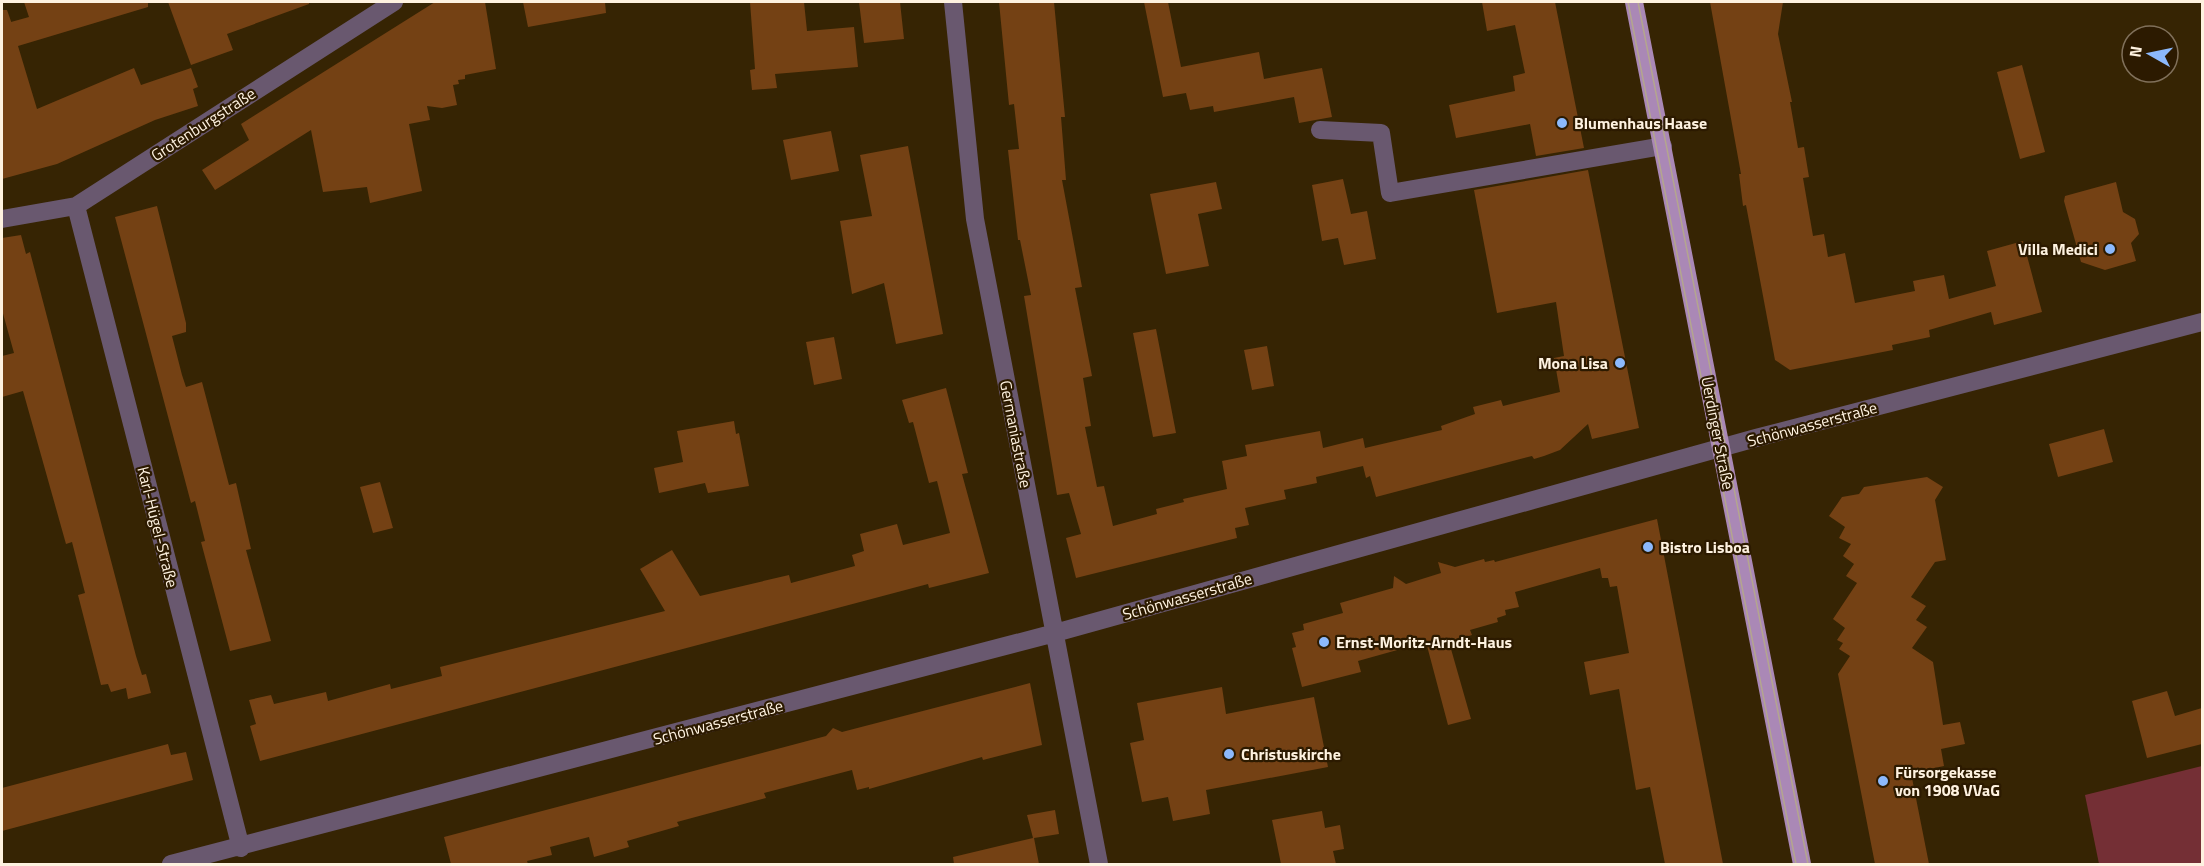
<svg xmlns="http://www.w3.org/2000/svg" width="2204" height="866" font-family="'Titillium Web',sans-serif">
	<rect width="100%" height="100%" fill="#362403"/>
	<path fill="#742f35" d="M2202 766V864H2099L2085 795Z"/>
	<path fill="#744114" d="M24 2H148V7L18 46 37 109 134 68 141 85 191 68 198 87 193 89 198 106 155 120 57 164 2 179V10H7L13 27 11 22 29 17Z
		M168 2H309V4L227 34 233 50 191 65Z
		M435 2H485L496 69 465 75V79L458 80 459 84 453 85 457 105 442 108 427 106 430 120 409 124 422 191 370 203 367 187 323 192 311 130 215 190 202 170 249 140 241 124Z
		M523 2H605L606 13 528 27Z
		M750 2H804L807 31 854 27 858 67 775 74 777 88 752 90 750 70 755 69Z
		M859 2H900L904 39 864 43Z
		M999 2H1054L1065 117H1061L1066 180H1062L1082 287 1075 288 1092 376 1083 378 1091 426 1085 427 1097 487 1104 486 1113 526 1157 514 1156 509 1184 502 1183 499 1227 489 1222 461 1247 456 1245 445 1320 431 1323 448 1363 438 1365 448 1442 430 1441 426 1475 414 1473 407 1501 400 1503 406 1560 392 1554 358 1564 356 1556 302 1497 313 1474 190 1588 170 1639 428 1592 439 1588 424 1560 450 1544 456 1534 459 1532 456 1376 497 1370 476 1366 478 1363 466 1316 477 1317 483 1284 490 1286 499 1245 508 1249 525 1235 528 1237 538 1076 578 1066 538 1081 534 1069 493 1057 495 1024 296 1031 295 1020 240H1018L1008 150 1019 149 1014 104 1009 105Z
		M1144 2H1168L1181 67 1259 52 1264 79 1322 68 1332 117 1299 123 1294 97 1214 112 1213 106 1190 110 1186 93 1163 97Z
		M1482 2H1555L1584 148 1536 156 1530 124 1456 138 1449 105 1515 91 1513 76 1525 73 1515 25 1487 31Z
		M1710 2H1783L1778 34 1792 102H1790L1798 148 1804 147 1809 177 1803 178 1813 236 1824 234 1828 257 1845 253 1855 303 1915 291 1913 281 1944 275 1949 299 1996 286 1987 251 2023 241 2042 312 1994 325 1991 312 1929 330 1930 337 1892 345 1893 350 1790 370 1775 360 1746 205 1743 206 1739 174H1741Z
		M2022 65 2045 152 2020 159 1997 72Z
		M831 131 839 171 791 180 783 140Z
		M908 146 943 334 896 344 884 283 852 294 840 221 872 216 860 155Z
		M1343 179 1351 214 1367 211 1376 259 1344 265 1338 238 1322 241 1312 185Z
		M1216 182 1222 209 1198 214 1209 266 1166 274 1150 194Z
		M2116 182 2123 212 2135 219 2139 234 2131 243 2136 261 2105 270 2081 262 2064 201 2065 196Z
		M157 206 186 323V332L172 336 182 375 186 387 202 382 229 485 236 483 251 549 246 550 271 641 230 651 201 542 205 541 195 501 191 503 115 217Z
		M21 235 26 254 30 252 136 656 142 675 146 674 151 693 128 699 126 688 111 692 108 684 101 685 78 595 85 593 72 542 66 544 23 391 2 397V356L14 353 2 310V238Z
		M1156 329 1176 433 1153 437 1133 333Z
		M834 337 842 379 814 385 806 342Z
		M1267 346 1274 386 1252 390 1244 350Z
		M946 388 968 473 962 474 989 573 929 588 928 584 260 761 250 726 256 724 249 700 271 695 274 704 326 692 328 701 390 684 391 689 442 676 440 667 665 611 640 569 672 550 700 596 789 575 791 583 855 566 852 555 864 551 860 534 897 524 903 545 950 533 937 481 929 483 913 422 909 423 902 400Z
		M734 421 736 434 739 433 749 486 708 493 705 483 659 493 654 468 683 462 677 431Z
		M2104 429 2113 462 2058 477 2049 444Z
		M1927 477 1943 487 1935 500 1946 560 1935 562 1911 597 1926 606 1916 620 1927 627 1912 648 1933 662 1943 725 1960 722 1965 744 1941 749 1944 766 1911 773 1929 864H1875L1838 674 1850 656 1839 649 1843 643 1837 640 1845 628 1833 619 1857 583 1846 576 1854 564 1843 556 1851 544 1839 538 1845 527 1829 516 1842 497 1859 494 1864 487Z
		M380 482 393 528 373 533 360 487Z
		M1657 519 1723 864H1665L1650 787 1636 790 1619 689 1590 695 1584 662 1629 653 1617 586 1610 587 1608 578H1602L1600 568 1515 592 1519 607 1505 610 1506 615 1497 618 1498 622 1470 630 1472 635 1449 642 1471 719 1448 725 1426 642 1358 661 1361 672 1302 687 1292 648 1296 647 1292 633 1304 630 1303 624 1343 613 1340 603 1393 588 1394 576 1406 584 1441 573 1438 562 1455 567 1484 559 1485 562 1494 560 1495 562Z
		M1030 683 1042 745 983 760 982 757 869 789V787L857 790 852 770 764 793 766 798 677 822 679 826 627 841 629 847 594 857 589 837 550 847 552 855 527 861 528 864H451L444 837 826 736 833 728 842 732Z
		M1222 687 1226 714 1314 697 1328 767 1206 790 1210 814 1173 821 1168 797 1142 802 1130 743 1144 740 1137 703Z
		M2167 691 2175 716 2202 708V744L2147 758 2132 701Z
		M168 744 171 755 186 752 193 780 2 831V788Z
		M1055 810 1059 834 1034 838 1039 864H954L953 857 1033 838 1027 815Z
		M1322 811 1325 828 1340 825 1344 849 1333 851 1336 864H1281L1272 820Z"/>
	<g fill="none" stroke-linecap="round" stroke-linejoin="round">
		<path stroke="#69586f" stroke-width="18" d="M953 2 975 219 1099 864
			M1320 130 1381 133 1390 193 1663 146
			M76 206 241 848
			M2 219 76 206 394 2
			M171 864 1055 633 1756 438 2202 322"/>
		<path stroke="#aa88b6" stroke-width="18" d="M1634 2 1802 864"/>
		<path stroke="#b4a68e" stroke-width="1.5" d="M1628 2 1796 864
			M1638 2 1808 864"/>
	</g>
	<g fill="#8cb9fc" stroke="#2c1a00" stroke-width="2">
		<circle cx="1562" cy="123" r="6"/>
		<circle cx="2110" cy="249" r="6"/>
		<circle cx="1620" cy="363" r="6"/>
		<circle cx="1648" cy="547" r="6"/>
		<circle cx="1324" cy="642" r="6"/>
		<circle cx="1229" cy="754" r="6"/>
		<circle cx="1883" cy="781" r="6"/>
	</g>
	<g text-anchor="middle" stroke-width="4.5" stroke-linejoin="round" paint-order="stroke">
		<g font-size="16" font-weight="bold" fill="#fef2e0" stroke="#2c1a00" text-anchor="start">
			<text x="1574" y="129">Blumenhaus Haase</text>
			<text x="2098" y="255" text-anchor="end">Villa Medici</text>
			<text x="1608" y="369" text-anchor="end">Mona Lisa</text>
			<text x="1660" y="553">Bistro Lisboa</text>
			<text x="1336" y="648">Ernst-Moritz-Arndt-Haus</text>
			<text x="1241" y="760">Christuskirche</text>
			<text x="1895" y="778">Fürsorgekasse<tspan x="1895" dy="18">von 1908 VVaG</tspan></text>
		</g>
		<g font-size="16" fill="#fef2e0" stroke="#2c1a00">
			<text transform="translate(203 124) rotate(-33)" y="6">Grotenburgstraße</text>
			<text transform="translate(1812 424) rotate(-15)" y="6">Schönwasserstraße</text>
			<text transform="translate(1718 433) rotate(79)" y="6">Uerdinger Straße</text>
			<text transform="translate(1016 434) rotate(79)" y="6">Germaniastraße</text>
			<text transform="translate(158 527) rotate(76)" y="6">Karl-Hügel-Straße</text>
			<text transform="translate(1187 596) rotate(-16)" y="6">Schönwasserstraße</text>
			<text transform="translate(718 722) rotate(-15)" y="6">Schönwasserstraße</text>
		</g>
	</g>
	<rect width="2204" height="866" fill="none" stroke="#fef2e0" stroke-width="6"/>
	<g transform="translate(2150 54) rotate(279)"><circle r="28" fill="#2c1a00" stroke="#80705a" stroke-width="1.5"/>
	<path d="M0-4.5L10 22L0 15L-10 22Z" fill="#8cb9fc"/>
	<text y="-9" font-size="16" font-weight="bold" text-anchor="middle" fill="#fef2e0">N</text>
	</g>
</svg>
